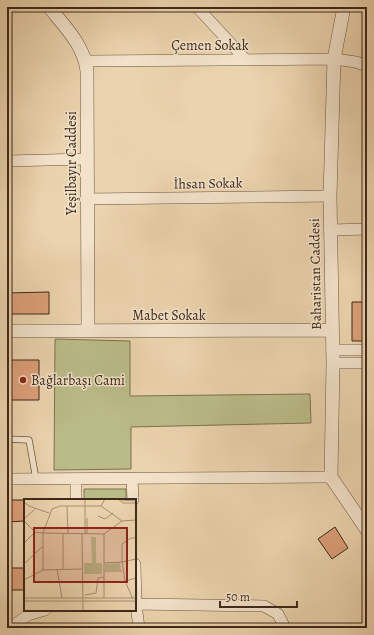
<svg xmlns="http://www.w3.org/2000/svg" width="374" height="635" font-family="Alegreya,serif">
	<rect width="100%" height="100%" fill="#ebd3ad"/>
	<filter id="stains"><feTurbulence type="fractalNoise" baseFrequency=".005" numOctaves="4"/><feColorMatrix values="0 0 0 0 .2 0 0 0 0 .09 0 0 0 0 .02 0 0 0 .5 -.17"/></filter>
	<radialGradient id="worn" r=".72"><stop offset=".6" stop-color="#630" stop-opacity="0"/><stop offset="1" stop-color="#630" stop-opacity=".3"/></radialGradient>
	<path fill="#babc88" stroke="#7c7252" d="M55 339 130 341V396L310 394 311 423 131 427V469L54 470Z
		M84 489H126V500H84Z"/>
	<path fill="#dc9f78" stroke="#3e291b" d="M49 292V314H7V293Z
		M352 302H367V341H352Z
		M7 360H39V400H7Z
		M7 500H25V521L7 522Z
		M335 527 348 548 332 559 318 539Z
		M7 568H25V590H7Z"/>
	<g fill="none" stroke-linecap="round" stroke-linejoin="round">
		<g stroke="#695440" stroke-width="7">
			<path id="service" d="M7 439 29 440 36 479"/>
		</g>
		<g stroke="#695440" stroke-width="12">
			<path id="minor" d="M197 7 246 60
				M86 61 334 59 356 62 367 66
				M7 161 87 159
				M87 199 330 196
				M330 230 367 229
				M332 350H367
				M333 363H367
				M7 479 331 477
				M76 479V500
				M132 479 133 500
				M135 564 136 604 264 606 278 614 285 628
				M135 604H136L139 628
				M10 628 28 615 45 610"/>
		</g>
		<g stroke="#695440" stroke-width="14">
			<path id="tertiary" d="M49 7C65 27 84 45 87 71L88 331
				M344 7 334 59 330 196 333 363 331 477 367 530
				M7 331 332 330"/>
		</g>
		<use href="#service" stroke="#f2e2ca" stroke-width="5.5"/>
		<use href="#minor" stroke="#f2e2ca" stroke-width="11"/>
		<use href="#tertiary" stroke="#f2e2ca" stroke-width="13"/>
	</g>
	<circle fill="#8f2418" stroke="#f2e2ca" stroke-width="1.5" cx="23" cy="380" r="4"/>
	<g text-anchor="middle" stroke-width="3" stroke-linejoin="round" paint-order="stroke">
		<g font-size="14" fill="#3e291b" stroke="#f2e2ca">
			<text x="210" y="50">Çemen Sokak</text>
			<text transform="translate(71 163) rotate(-90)" y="5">Yeşilbayır Caddesi</text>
			<text transform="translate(208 183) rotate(-1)" y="5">İhsan Sokak</text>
			<text transform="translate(315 274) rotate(-91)" y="5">Baharistan Caddesi</text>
			<text x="169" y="320">Mabet Sokak</text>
		</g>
		<g font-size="14" fill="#3e291b" stroke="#f2e2ca" text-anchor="start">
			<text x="31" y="385">Bağlarbaşı Cami</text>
		</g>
	</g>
	<g transform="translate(24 499)">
		<rect width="112" height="112" fill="#ebd3ad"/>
		<path d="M67 38H72V64H78V75H60V64H68ZM96 64 97 71H81V65Z" fill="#babc88"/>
		<path fill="none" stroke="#a68f73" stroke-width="1" d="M94 0 99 4H112M97 1 112 2M0 3 5 7 25 14M43 7 44 35M77 7 98 22M74 17 81 20 89 14M63 19V35M0 20 11 10M0 22 11 33 19 34 80 35 98 22 112 21M39 35V70M58 35 59 112M61 35V0M80 35V99M0 44 11 33M112 60 98 63 101 82 112 79M80 64 98 63V45L107 39H112M0 65 19 47M33 70 38 99M19 71V34L28 10 36 7H77L81 0M80 72H98M0 81 19 71 58 70M101 82 109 100M61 96 72 94 74 79 80 78M0 99H112M0 102H112"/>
		<path fill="#8f2418" fill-opacity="0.15" stroke="#8f2418" stroke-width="2" d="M10 29H103V83H10Z"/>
		<rect width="112" height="112" fill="none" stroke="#3e291b" stroke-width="2"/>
	</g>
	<rect width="374" height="635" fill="none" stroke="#ebd3ad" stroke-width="24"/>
	<rect x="8" y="8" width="358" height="619" fill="none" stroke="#3e291b" stroke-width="2"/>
	<rect x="12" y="12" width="350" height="611" fill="none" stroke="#3e291b"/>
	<path d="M220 601v6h77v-6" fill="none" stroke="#3e291b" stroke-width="2"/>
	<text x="226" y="601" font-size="12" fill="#3e291b" stroke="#f2e2ca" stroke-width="3" paint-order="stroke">50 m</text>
	<rect width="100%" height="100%" filter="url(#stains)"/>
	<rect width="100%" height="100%" fill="url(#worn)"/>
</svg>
